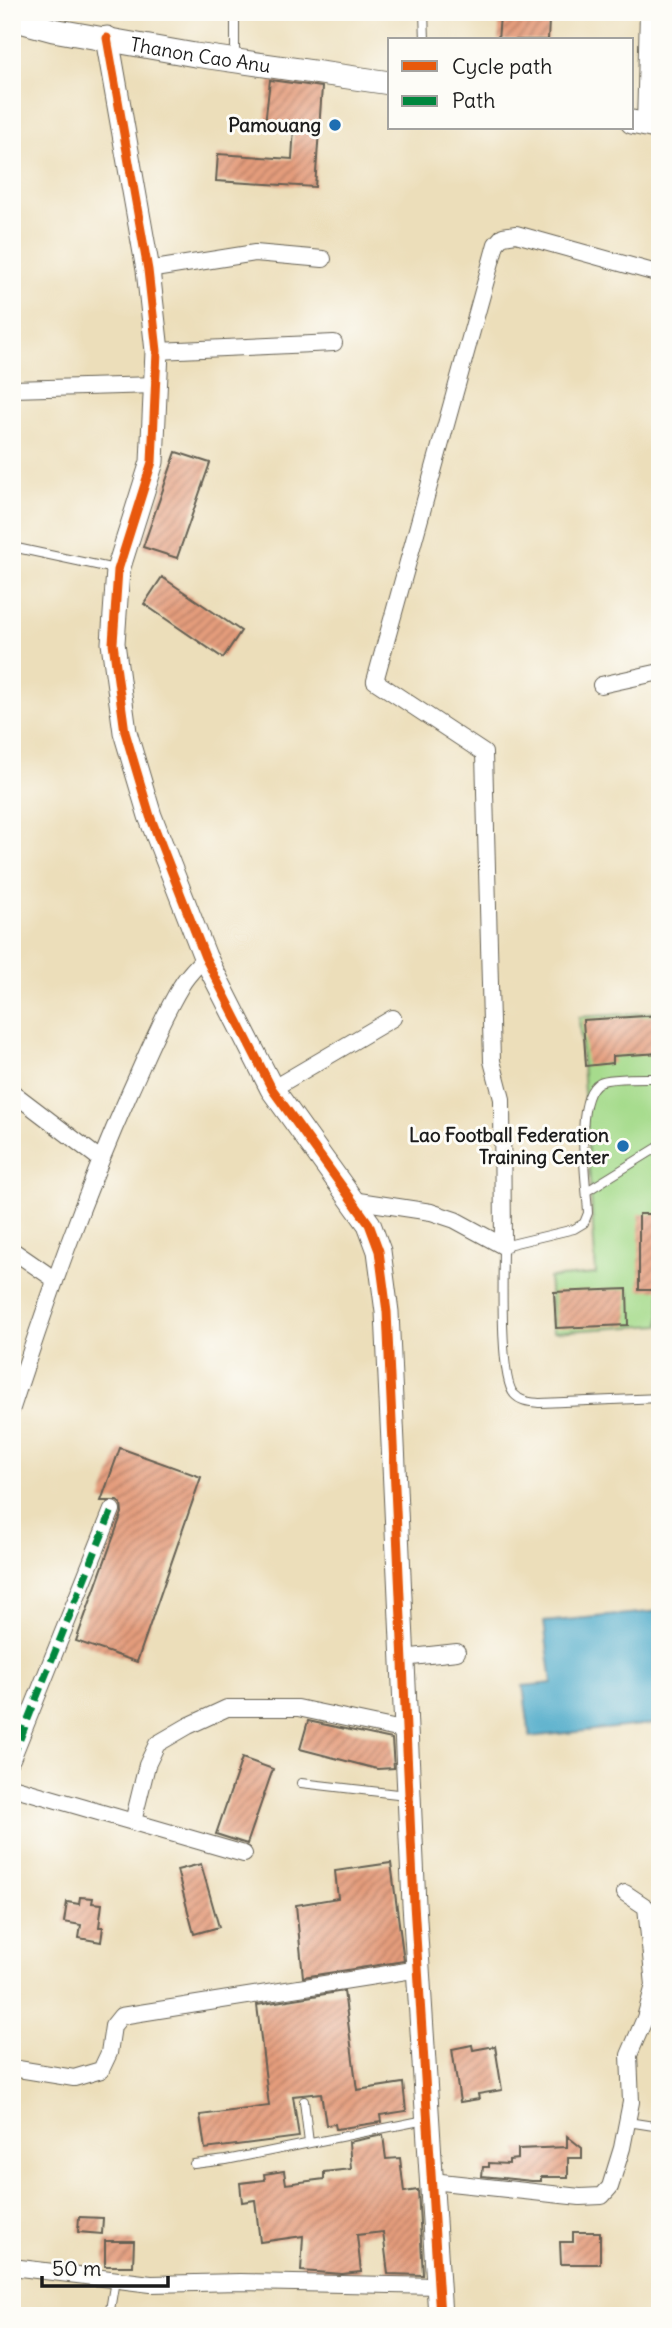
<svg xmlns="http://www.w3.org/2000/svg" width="672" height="2328" font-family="Delius,sans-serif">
	<defs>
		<pattern id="building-hatch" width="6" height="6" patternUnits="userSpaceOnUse" patternTransform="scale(1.75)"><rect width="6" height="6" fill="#e49c7c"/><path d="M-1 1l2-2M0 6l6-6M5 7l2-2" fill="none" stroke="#b87e65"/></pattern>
	</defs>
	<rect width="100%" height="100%" fill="#fdfcf7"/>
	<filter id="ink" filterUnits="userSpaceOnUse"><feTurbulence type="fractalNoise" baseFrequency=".0143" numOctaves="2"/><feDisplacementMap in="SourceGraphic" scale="14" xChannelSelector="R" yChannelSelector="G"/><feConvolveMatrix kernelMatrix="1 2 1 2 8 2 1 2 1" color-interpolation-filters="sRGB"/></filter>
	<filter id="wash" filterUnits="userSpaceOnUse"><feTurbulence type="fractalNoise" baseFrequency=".00686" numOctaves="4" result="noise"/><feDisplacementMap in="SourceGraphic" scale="28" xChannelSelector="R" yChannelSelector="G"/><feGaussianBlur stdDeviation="1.57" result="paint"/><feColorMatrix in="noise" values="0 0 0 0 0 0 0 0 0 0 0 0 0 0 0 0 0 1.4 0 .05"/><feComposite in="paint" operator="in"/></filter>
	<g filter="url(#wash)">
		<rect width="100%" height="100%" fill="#ecdeba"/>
		<path fill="#a6db8c" stroke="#617c54" stroke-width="2" d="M660 1012V1325L553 1332 549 1278 596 1274 579 1017Z"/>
		<path fill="#49a8c8" stroke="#326272" stroke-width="2" d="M660 1611V1723L530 1737 523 1686 552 1683 544 1622Z"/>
		<g id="blocks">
			<path fill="url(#building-hatch)" d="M500 16 549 20 548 40H498Z
				M270 80 322 87 315 187 216 181 218 154 292 159 294 127 265 124Z
				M176 452 210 463 177 558 143 547Z
				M162 577 241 631 223 658 144 604Z
				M660 1015V1053L613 1056V1063L586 1066 583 1020Z
				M639 1214H660V1290H639Z
				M627 1289 628 1325 556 1328 554 1292Z
				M120 1448 201 1477 137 1662 76 1641 122 1513 121 1504 117 1501H101Z
				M308 1721 392 1739 394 1768 377 1769 300 1749Z
				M242 1758 273 1769 247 1844 216 1834Z
				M391 1863 404 1961 303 1977 296 1905 338 1898 335 1871Z
				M201 1864 219 1927 194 1934 177 1870Z
				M80 1897 93 1898 92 1903 102 1904 99 1927H103L101 1942 79 1938 81 1925 64 1922 67 1902 79 1904Z
				M344 1991 357 2090 403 2083 406 2111 380 2115 381 2122 336 2129 335 2124 326 2125 321 2093 293 2096 299 2137 205 2149 200 2115 269 2106 257 2005Z
				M472 2045 473 2050 495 2046 502 2090 478 2094 479 2099 460 2102 452 2049Z
				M383 2135 386 2159 400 2158 404 2192 418 2190 423 2275 388 2274 383 2232 357 2235 361 2272 342 2274 301 2271 303 2236 260 2242 255 2200 242 2202 240 2183 265 2180 264 2174 284 2171 286 2184 324 2179V2172L351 2169 349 2142Z
				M567 2136 582 2148V2158H568V2177H541V2181H532L482 2176 483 2167H489V2163L509 2164V2160L518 2159V2149L567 2147Z
				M79 2217 103 2218 102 2234 78 2232Z
				M573 2232H600V2264H561L560 2242H573Z
				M105 2241H134L133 2266H105Z"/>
		</g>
	</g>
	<g filter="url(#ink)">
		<use href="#blocks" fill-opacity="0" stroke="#656053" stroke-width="2"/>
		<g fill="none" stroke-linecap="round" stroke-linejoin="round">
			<g stroke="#656053" stroke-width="10">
				<path id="lane" d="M235 12V58
					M424 12 425 40
					M12 547 115 569
					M660 1078C647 1078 609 1077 600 1082 572 1097 587 1185 588 1213L584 1223 574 1229 503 1246C503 1273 499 1378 514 1394 521 1402 530 1402 540 1403L660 1398
					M587 1191 660 1146
					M301 1783 406 1795
					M304 2101 309 2143
					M628 2122 660 2127
					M194 2164 226 2160 425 2120
					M109 2316 115 2280"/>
			</g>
			<g stroke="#656053" stroke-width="18">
				<path id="street" d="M645 125 648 12
					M148 270 255 253 323 259
					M157 351 334 343
					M12 389 156 385
					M601 685 660 672
					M272 1089 393 1018
					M12 1092 100 1159
					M352 1200 431 1212 455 1220 503 1246 502 1099 492 1061 484 753 375 681 496 244 503 236 516 234 660 274
					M12 1250 54 1279
					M12 1408C47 1301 84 1195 130 1092 146 1057 161 1019 181 986 187 975 197 966 205 957
					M403 1658 457 1652
					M12 1759 112 1510
					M12 1787 244 1854
					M133 1822 147 1765 157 1744 188 1726 227 1708H298L407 1731
					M12 2068 74 2078 101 2070 109 2053 113 2026 121 2016 419 1969
					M432 2181 580 2197 602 2196 610 2187 622 2148 631 2102 629 2055 645 2018 654 1985 646 1907 625 1893
					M12 2267 151 2284 240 2282 439 2286"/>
			</g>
			<g stroke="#656053" stroke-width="25">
				<g id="secondary">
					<path id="s1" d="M12 19 53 30 195 55 390 83"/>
					<path d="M107 38 148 270 157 351 152 462 118 570 113 643 125 732 150 816 205 957 272 1089 369 1224 379 1251 387 1312 414 1904 440 2316"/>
					<path d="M632 122 660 128"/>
				</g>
			</g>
			<use href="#lane" stroke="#fff" stroke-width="8"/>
			<use href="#street" stroke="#fff" stroke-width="16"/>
			<use href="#secondary" stroke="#fff" stroke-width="23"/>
			<path stroke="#00873e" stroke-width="7" stroke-dasharray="14 7" stroke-linecap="butt" d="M12 1759 112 1510"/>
			<g stroke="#fdfcf7" stroke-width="13">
				<path id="cycleway" d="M107 38 148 270 157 351 152 462 118 570 113 643 125 732 150 816 205 957 272 1089 369 1224 379 1251 387 1312 414 1904 440 2316"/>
			</g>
			<use href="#cycleway" stroke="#e8590c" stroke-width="9"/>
		</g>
	</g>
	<g fill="#1f6fb2" stroke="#fdfcf7" stroke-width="2.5">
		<circle cx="335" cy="125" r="7"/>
		<circle cx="623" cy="1146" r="7"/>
	</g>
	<g text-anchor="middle" stroke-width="6" stroke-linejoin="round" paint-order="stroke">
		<g font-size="19" fill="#1c1c1c" stroke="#fdfcf7">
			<text dy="7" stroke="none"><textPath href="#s1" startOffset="192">Thanon Cao Anu</textPath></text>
		</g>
		<g font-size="19" font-weight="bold" fill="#1c1c1c" stroke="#fdfcf7" text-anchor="end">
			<text x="321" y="132">Pamouang</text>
			<text x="609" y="1142">Lao Football Federation<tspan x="609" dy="22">Training Center</tspan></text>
		</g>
	</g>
	<rect width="672" height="2328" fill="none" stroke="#fdfcf7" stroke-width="42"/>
	<rect x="388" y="38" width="245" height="91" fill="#fdfcf7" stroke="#a3a29f" stroke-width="2"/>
	<rect x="402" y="61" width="35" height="10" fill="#e8590c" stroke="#a3a29f" stroke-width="2"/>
	<text x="452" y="74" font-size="21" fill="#1c1c1c">Cycle path</text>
	<rect x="402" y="96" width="35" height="10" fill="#00873e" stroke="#a3a29f" stroke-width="2"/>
	<text x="452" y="108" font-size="21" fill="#1c1c1c">Path</text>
	<path d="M42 2276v10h126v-10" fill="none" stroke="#1c1c1c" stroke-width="3.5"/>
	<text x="52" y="2276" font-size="21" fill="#1c1c1c" stroke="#fdfcf7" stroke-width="5" paint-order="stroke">50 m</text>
</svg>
